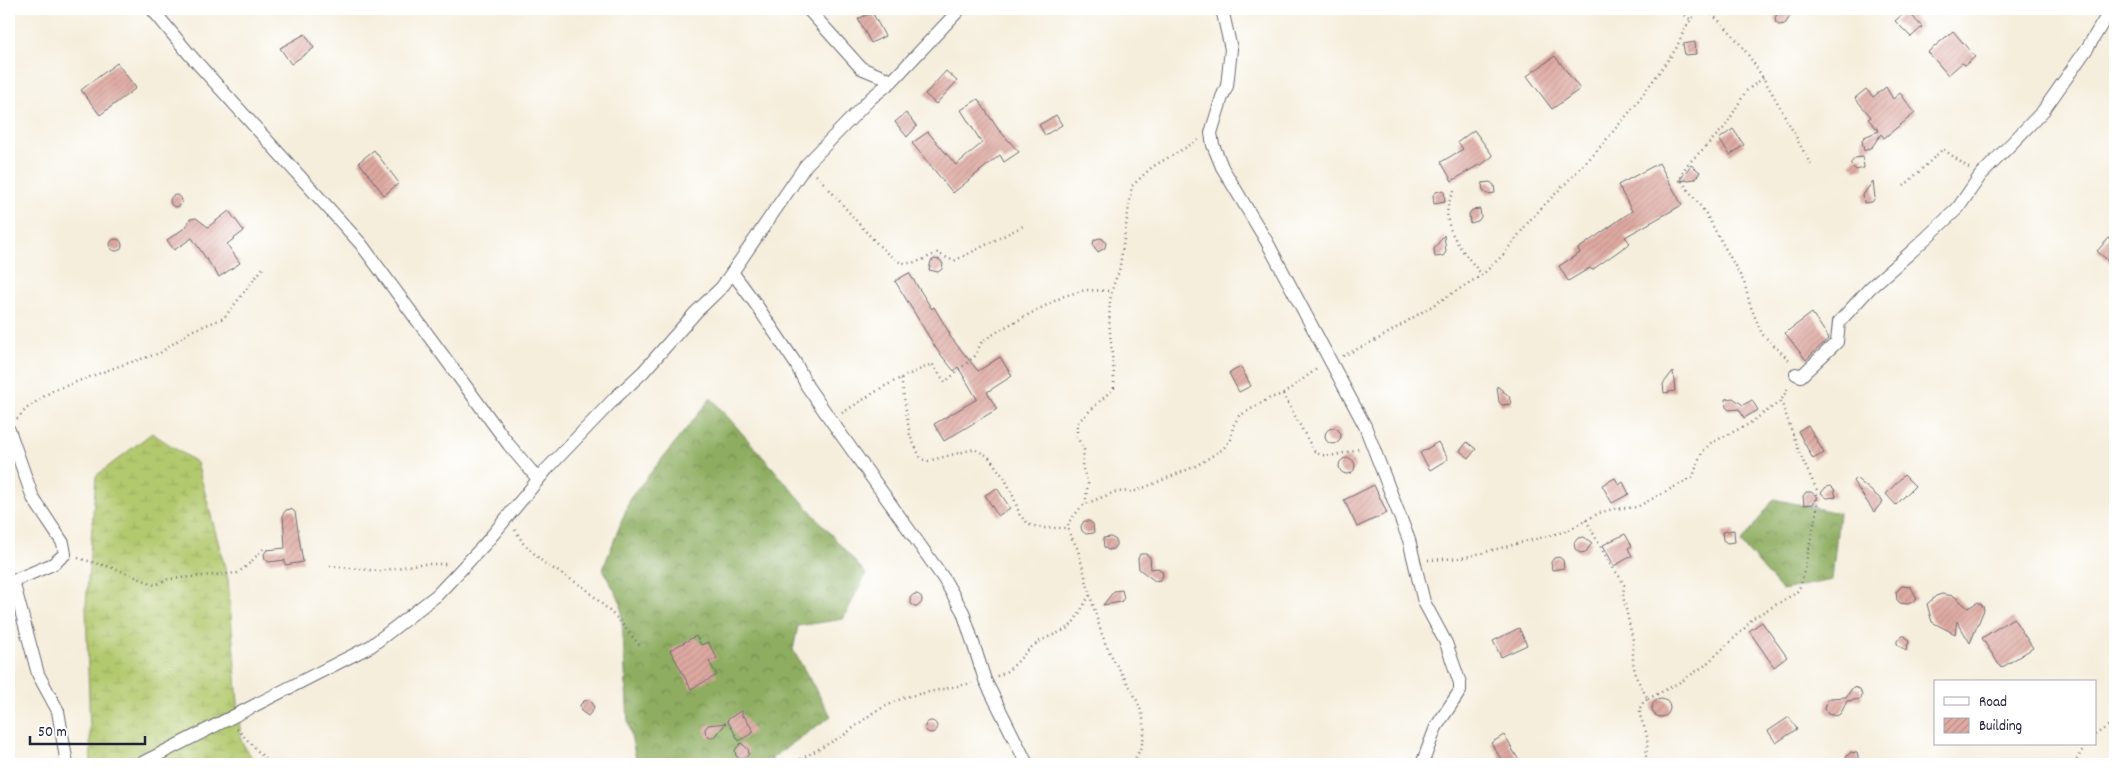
<svg xmlns="http://www.w3.org/2000/svg" width="2124" height="773" font-family="Dekko,sans-serif">
	<defs>
		<pattern id="forest-crowns" width="20" height="18" patternUnits="userSpaceOnUse" patternTransform="scale(1.25)"><rect width="20" height="18" fill="#8ead61"/><path d="M2 6a3 3 0 1 1 6 0M12 15a3 3 0 1 1 6 0" fill="none" stroke="#748c51"/></pattern>
		<pattern id="wetland-marsh" width="20" height="14" patternUnits="userSpaceOnUse" patternTransform="scale(1.25)"><rect width="20" height="14" fill="#b3c96e"/><path d="M1 5h8M5 5V1M11 12h8M15 12V8" fill="none" stroke="#9aac60"/></pattern>
		<pattern id="building-hatch" width="6" height="6" patternUnits="userSpaceOnUse" patternTransform="scale(1.25)"><rect width="6" height="6" fill="#dea9a1"/><path d="M-1 1l2-2M0 6l6-6M5 7l2-2" fill="none" stroke="#be918c"/></pattern>
	</defs>
	<rect width="100%" height="100%" fill="#fff"/>
	<filter id="ink" filterUnits="userSpaceOnUse"><feTurbulence type="fractalNoise" baseFrequency=".02" numOctaves="2"/><feDisplacementMap in="SourceGraphic" scale="10" xChannelSelector="R" yChannelSelector="G"/><feConvolveMatrix kernelMatrix="1 2 1 2 8 2 1 2 1" color-interpolation-filters="sRGB"/></filter>
	<filter id="wash" filterUnits="userSpaceOnUse"><feTurbulence type="fractalNoise" baseFrequency=".0096" numOctaves="4" result="noise"/><feDisplacementMap in="SourceGraphic" scale="20" xChannelSelector="R" yChannelSelector="G"/><feGaussianBlur stdDeviation="1.12" result="paint"/><feColorMatrix in="noise" values="0 0 0 0 0 0 0 0 0 0 0 0 0 0 0 0 0 1.4 0 .05"/><feComposite in="paint" operator="in"/></filter>
	<g filter="url(#wash)">
		<rect width="100%" height="100%" fill="#f5eedc"/>
		<path fill="url(#forest-crowns)" stroke="#58684e" d="M711 398 866 574 843 619 798 626 793 650 831 716 772 758V764H637L628 721 621 603 603 569 631 497Z
			M1774 499 1839 513 1832 580 1782 590 1741 543Z"/>
		<path fill="url(#wetland-marsh)" stroke="#6a7654" d="M152 433 197 463 228 579 241 741 256 764H91L86 605 96 476Z"/>
		<g id="blocks">
			<path fill="url(#building-hatch)" d="M1788 9H1795L1785 24 1779 25 1776 23 1775 18 1777 14Z
				M1907 10 1922 27 1911 37 1895 21Z
				M872 12 885 36 871 43 858 19Z
				M1953 31 1975 57 1965 65 1962 63 1948 75 1928 52Z
				M305 34 314 48 291 64 280 48Z
				M1695 42 1696 54 1685 55 1683 44Z
				M1555 56 1580 89 1552 109 1527 76Z
				M117 63 136 88 100 115 81 90Z
				M946 71 957 81 936 104 925 94Z
				M1886 87 1893 99 1900 93 1915 113 1884 138 1881 134 1872 147 1864 151 1862 141 1864 137 1879 131 1868 119 1871 117 1855 98 1866 89 1873 97Z
				M978 99 998 129 1019 152 1004 162 1000 155 953 193 912 143 928 132 956 165 982 143 961 110Z
				M906 113 917 126 907 137 895 122Z
				M1056 115 1062 125 1045 135 1039 125Z
				M1733 129 1744 145 1730 155 1719 139Z
				M1474 130 1493 156 1480 166V164L1452 181 1441 162 1463 149 1458 142Z
				M374 150 399 183 384 195 359 162Z
				M1863 157 1864 168 1856 170 1850 164 1855 158Z
				M1659 163 1682 205 1625 237 1630 243 1592 270 1590 268 1568 281 1559 266 1580 253 1578 249 1632 211 1618 185Z
				M1691 165 1700 172 1695 179 1679 181Z
				M1873 181 1875 198 1872 202 1864 203 1863 195Z
				M1490 182 1494 185 1495 193 1487 194 1483 191 1482 183Z
				M1444 190 1445 202 1434 204 1433 195 1436 192Z
				M170 201a6 6 0 1 1 12 0a6 6 0 1 1-12 0Z
				M1480 209 1481 217 1478 221 1470 223 1469 214 1472 210Z
				M229 211 244 231 227 244 240 263 219 277 192 238 174 250 167 240 186 227 190 219 196 218 208 227Z
				M1444 235 1446 252 1443 256 1435 257 1434 249Z
				M1099 238 1103 239 1106 243 1105 248 1098 252 1093 245 1094 240Z
				M2109 238 2115 243V267L2097 251Z
				M110 245a6 6 0 1 1 12 0a6 6 0 1 1-12 0Z
				M935 259 940 260 943 264 942 269 938 272 929 270 931 261Z
				M909 273 932 309 934 307 950 334 949 335 978 371 1000 357 1012 376 987 392 997 409 944 441 934 424 977 399 958 367 954 371 937 350 895 281Z
				M1812 313 1829 338 1806 360 1785 333Z
				M1241 367 1251 386 1239 392 1229 373Z
				M1673 371 1675 391 1664 393 1663 384Z
				M1497 386 1509 396 1511 404 1502 405 1499 402Z
				M1733 398 1743 405 1752 400 1758 410 1744 418 1739 409 1729 410 1726 407 1725 399Z
				M1808 425 1824 453 1813 459 1798 431Z
				M1325 436a8 8 0 1 1 16 0a8 8 0 1 1-16 0Z
				M1438 442 1448 459 1430 470 1420 453Z
				M1467 442 1476 449 1469 458 1460 451Z
				M1339 466a8 8 0 1 1 16 0a8 8 0 1 1-16 0Z
				M1904 475 1915 486 1896 505 1886 494Z
				M1615 478 1619 485 1623 482 1629 494 1612 503 1602 485Z
				M1856 478 1883 501 1874 512 1853 481Z
				M1374 485 1387 513 1357 527 1344 500Z
				M1831 486 1834 489 1836 497 1827 498 1821 493 1826 487Z
				M997 488 1010 508 998 516 985 495Z
				M1806 492H1811L1818 497 1813 504 1804 505 1803 496Z
				M291 509 295 512 303 562 285 565V560L269 562 265 559 264 554 267 550 285 548 283 514 286 510Z
				M1084 521H1089L1093 524 1094 533 1086 534 1082 531 1081 526Z
				M1734 530 1735 542 1727 543 1723 540 1722 532Z
				M1625 534 1632 546 1628 548 1632 556 1614 566 1603 545Z
				M1111 537 1116 540V545L1113 549 1108 550 1104 547 1103 538Z
				M1584 537 1592 543 1586 552 1580 553 1575 549 1574 543 1578 538Z
				M1140 554H1146L1150 557 1151 569 1158 568 1162 571 1163 576 1160 580 1155 581 1139 569 1138 559Z
				M1559 557 1563 560 1564 568 1552 570 1551 562 1554 558Z
				M1902 586 1911 587 1917 599 1908 604 1900 603 1897 600 1896 592Z
				M1122 590 1124 598 1121 602 1103 605 1114 591Z
				M910 600a6 6 0 1 1 12 0a6 6 0 1 1-12 0Z
				M1942 594 1954 596 1968 608 1978 602 1983 606 1984 610 1970 643 1957 621 1955 634 1932 622 1927 604 1936 596Z
				M2013 618 2033 648 2001 668 1982 638Z
				M1762 622 1787 657 1774 667 1749 631Z
				M1519 628 1527 645 1501 657 1493 641Z
				M696 636 701 645 708 642 717 658 709 662 717 675 691 689 670 650Z
				M1901 636H1905L1909 641 1906 651 1897 644V641Z
				M1853 687 1860 689 1862 695 1861 699 1847 701 1841 713 1837 716 1828 714 1825 709 1827 700 1831 698 1846 697Z
				M1652 708a9 9 0 1 1 18 0a9 9 0 1 1-18 0Z
				M589 700 593 704 594 709 588 716 581 711 580 705 584 701Z
				M742 710V717L744 716 754 732 739 741 727 720Z
				M1789 717 1797 729 1776 743 1768 731Z
				M925 727a6 6 0 1 1 12 0a6 6 0 1 1-12 0Z
				M726 723 715 737 710 738 706 735 705 729 708 725Z
				M1504 735 1521 764H1504L1491 743Z
				M741 743 748 749 749 754 745 758 740 759 736 756 735 750Z
				M1851 752 1857 753 1860 764H1846V757Z"/>
		</g>
	</g>
	<g filter="url(#ink)">
		<use href="#blocks" fill-opacity="0" stroke="#6c6973" stroke-width="1"/>
		<g fill="none" stroke-linecap="round" stroke-linejoin="round">
			<g stroke="#6c6973" stroke-width="14">
				<path id="street" d="M152 9 190 55 361 244 509 445 538 479
					M808 9 861 68 892 81
					M1222 9 1231 49 1227 86 1222 97 1211 133 1213 145 1222 167 1267 242 1365 426 1409 540 1424 602 1446 643 1460 683V691L1436 727 1422 764
					M732 272 755 303 796 364 807 386 830 419 944 579 963 612 985 680 1027 764
					M1796 374 1801 376 1837 342 1839 322 1870 288 1911 252 1958 208 1980 176 2043 111 2088 47 2111 9
					M9 430 33 498 63 543 65 554 53 564 13 581 38 674 58 711 67 764
					M140 764 371 646 437 595 485 544 547 469 615 398 643 372 696 312 722 287 806 165 871 98 892 81 960 9"/>
			</g>
			<path stroke="#6c6973" stroke-width="2.5" stroke-dasharray="1 4" stroke-linecap="butt" d="M1677 9 1691 20
				M1703 9C1747 34 1787 122 1812 167
				M1763 78 1746 91 1725 127 1688 164 1681 174V180L1706 214 1744 282 1750 305 1762 334 1790 361
				M816 175C834 192 882 256 900 262 914 266 925 258 937 253L954 261 1023 226
				M1904 186 1943 149 1969 168
				M1454 191C1452 196 1449 201 1448 206 1443 232 1467 256 1482 275
				M1343 356 1380 338 1482 275 1503 255 1530 220 1595 153 1633 108 1676 49 1685 28 1699 9
				M901 378 932 364 945 382 975 356 982 341 1007 326 1064 296 1085 290 1111 291
				M1283 394 1318 368
				M842 413 883 387 901 378 910 436 921 459 928 461 974 449 988 456 1005 479 1014 498 1020 516 1030 525 1044 528H1068
				M17 419 27 408 52 391 119 366 160 353 191 331 224 318 263 268
				M1085 504 1088 484 1082 466 1084 450 1077 437V423L1114 388C1115 351 1100 307 1119 272L1132 186 1152 167 1199 140
				M1586 520 1610 564 1619 576 1624 585 1623 596 1633 640V662L1636 677 1648 699C1631 709 1645 722 1647 737 1648 746 1646 755 1645 764
				M515 530 523 543 544 563 585 588 618 619 641 647
				M78 558 116 569 155 585 168 579 237 573 248 565 263 549
				M1428 560 1462 558 1567 531 1599 513 1613 509 1637 507 1693 477 1698 461 1703 451 1711 443 1747 425 1781 401 1789 386
				M330 566 380 571 419 564H448
				M1090 595C1096 614 1101 636 1110 653 1129 690 1163 723 1131 764
				M997 676C1015 670 1021 654 1036 644 1045 637 1058 634 1068 628 1077 620 1083 605 1090 595L1078 550 1069 532 1068 523 1082 506 1090 502 1115 492 1136 491 1196 466 1223 449 1231 439 1233 426 1239 416 1270 398 1283 394 1314 451C1327 461 1344 452 1359 449
				M1648 699 1682 681 1704 666 1744 629 1753 618 1796 593 1801 585 1817 510V490L1802 459 1781 401
				M237 729 270 764
				M2095 735 2115 721
				M792 764 844 735 874 712 905 697 972 683
				M2074 764 2086 744"/>
			<use href="#street" stroke="#fff" stroke-width="12"/>
		</g>
	</g>
	<rect width="2124" height="773" fill="none" stroke="#fff" stroke-width="30"/>
	<rect x="1934" y="680" width="162" height="65" fill="#ffffff" stroke="#a7a7b1"/>
	<rect x="1944" y="697" width="25" height="8" fill="#ffffff" stroke="#a7a7b1"/>
	<text x="1979" y="706" font-size="15" fill="#22223b">Road</text>
	<rect x="1944" y="718" width="25" height="15" fill="url(#building-hatch)" stroke="#a7a7b1"/>
	<text x="1979" y="730" font-size="15" fill="#22223b">Building</text>
	<path d="M30 736v8h115v-8" fill="none" stroke="#22223b" stroke-width="2.5"/>
	<text x="38" y="736" font-size="15" fill="#22223b" stroke="#ffffff" stroke-width="4" paint-order="stroke">50 m</text>
</svg>
